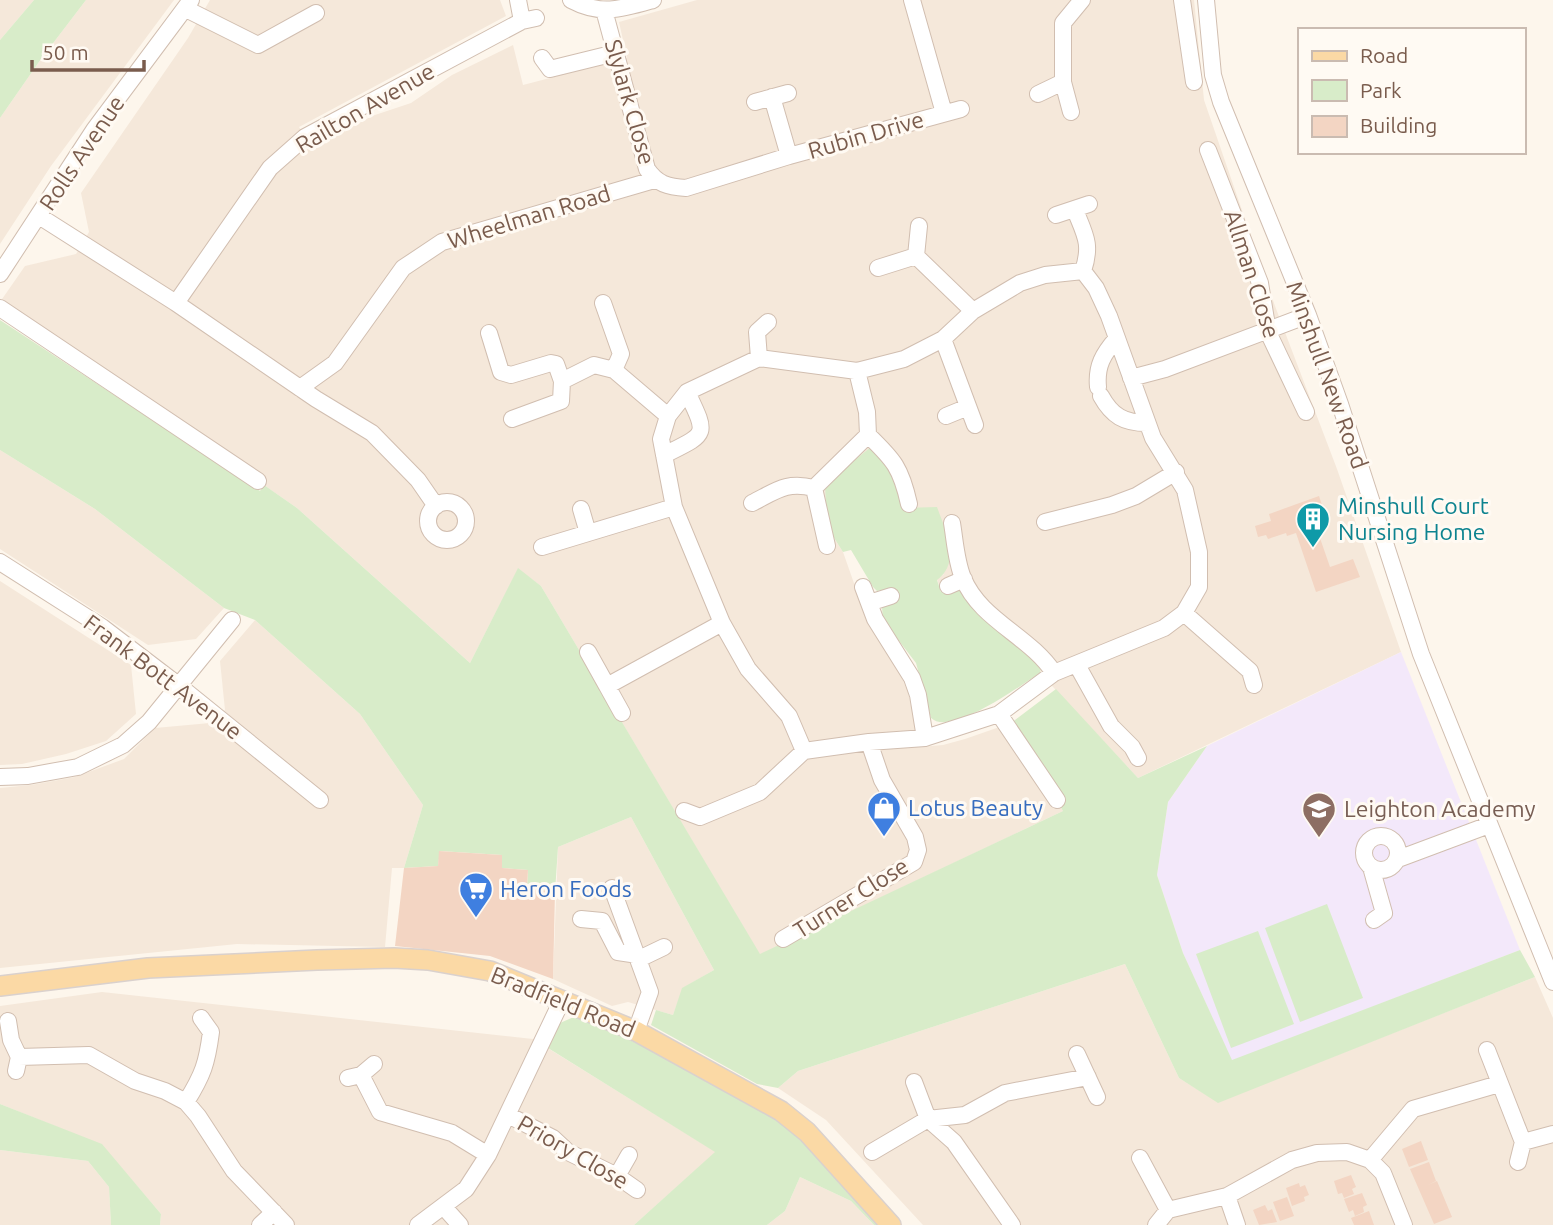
<svg xmlns="http://www.w3.org/2000/svg" width="1553" height="1225" font-family="Ubuntu,sans-serif">
	<rect width="100%" height="100%" fill="#fdf6ec"/>
	<path fill="#f5e8da" d="M0 0H34L0 40Z
		M86 0H174L51 166 0 244V118L41 59Z
		M210 0H500L506 16 299 127 314 148 372 116 411 103 452 75 513 45 523 85 627 58 619 22 697 0H1194L1204 100 1275 306 1337 469 1401 652 1138 778 1040 673 1041 665 941 592 937 579 944 574 827 527 843 552 868 623 895 662 908 692 920 747 943 745 965 739 1011 723 1063 811 760 955 541 586 518 569 470 663 297 508 0 302 25 266 76 254 89 232 81 193 188 38Z
		M0 450 95 509 224 608 196 639 148 645 0 549Z
		M0 581 131 665 136 714 106 741 66 754 22 764 0 765Z
		M255 620 360 714 423 805 404 868H392L385 947 237 944 0 968V788L31 785 75 777 124 759 155 728 210 723 225 710 220 661Z
		M631 817 714 970 683 988 673 1015 628 1002 612 1006 553 979 558 847Z
		M1125 964 1179 1078 1218 1102 1535 977 1553 1018V1225H923L826 1120 778 1088 798 1071Z
		M102 992 533 1039 716 1152 634 1225H160L161 1214 102 1145 0 1104V1006Z
		M0 1150 88 1161 109 1187 111 1225H0Z
		M800 1177 851 1201 874 1225H767L785 1211Z"/>
	<path fill="#f3e8fa" d="M1401 652 1520 950 1232 1061 1183 953 1157 875 1168 802 1207 746Z"/>
	<path fill="#d8ecc9" d="M34 0H86L41 59 0 118V40Z
		M0 320 260 491 264 485 297 508 470 663 518 568 541 586 760 954 1063 811 1011 723 1056 689 1138 778 1207 746 1168 802 1157 875 1183 953 1232 1060 1520 950 1535 977 1218 1103 1179 1078 1125 964 798 1071 778 1088 757 1084 651 1025 656 1010 673 1015 682 988 714 970 631 817 558 847 555 892 527 888 528 870 502 868V855L440 851 438 866 404 868 423 805 360 714 255 620 224 608 95 509 0 450Z
		M871 447 888 462 903 508 937 507C945 530 962 561 937 580L941 592 958 589 965 594 1041 665 1040 673C1021 685 951 737 931 718L916 663 883 620 882 607 896 599 894 588 877 591 873 587 851 550 843 552 827 527 825 484Z
		M1327 904 1363 998 1300 1022 1265 928Z
		M1258 931 1294 1024 1231 1048 1196 954Z
		M576 1016 587 1019C662 1057 744 1089 807 1145 834 1168 856 1199 880 1225H874L851 1201 800 1177 785 1211 767 1225H634L715 1152 548 1048 560 1023Z
		M0 1104 102 1144 161 1214 160 1225H111L109 1187 88 1161 0 1150Z"/>
	<path fill="#f3d5c3" d="M1319 496 1324 511 1312 515 1330 567 1353 559 1360 577 1316 592 1296 533 1287 536 1286 533 1268 539 1266 535 1258 537 1255 526 1271 521 1269 514Z
		M439 851 502 855V868L528 870 527 888 555 892 553 979 490 956 395 946 404 868 438 866Z
		M1421 1141 1428 1160 1409 1167 1402 1149Z
		M1429 1162 1436 1181 1428 1185 1437 1181 1452 1217 1434 1224 1410 1169Z
		M1351 1175 1356 1187 1352 1189 1354 1194 1344 1198 1342 1193 1338 1194 1334 1181Z
		M1299 1183 1300 1187 1305 1185 1309 1195 1304 1197 1305 1201 1292 1206 1286 1188Z
		M1362 1193 1367 1205 1363 1207 1364 1212 1355 1216 1353 1210 1349 1212 1344 1199Z
		M1287 1197 1294 1216 1280 1221 1273 1202Z
		M1265 1205 1268 1211 1272 1209 1277 1222 1259 1225 1253 1210Z
		M1369 1211 1374 1225H1354L1351 1218Z"/>
	<g fill="none" stroke-linecap="round" stroke-linejoin="round">
		<g stroke="#d1beb0" stroke-width="18">
			<path id="minor" d="M518 0 522 21
				M571 0C601 16 622 9 653 0
				M912 0 944 113
				M1182 0 1194 82
				M1206 0 1213 75 1221 102 1308 315 1340 404 1421 654 1553 982
				M186 9 258 45 316 13
				M604 10 647 169C657 184 668 187 686 188L789 156 961 109
				M542 58 550 69 615 53
				M1038 94 1063 82
				M772 97 789 156
				M755 102 788 93
				M1071 112 1063 82V23L1082 0
				M1208 150 1260 283 1268 332 1306 412
				M1075 210C1085 235 1092 244 1083 271
				M1056 215 1089 204
				M39 216 176 303 316 399 372 433 418 480 436 506
				M916 256 919 226
				M878 268 916 256 973 311
				M1083 271 1096 288 1109 316 1153 438 1185 490 1199 552V587L1184 613 1164 628 1054 673 999 714 925 738 869 742 804 751 789 716 748 669 722 623 674 507 661 439 668 416 687 392 759 358 857 371 904 359 943 339 973 311 1020 283 1045 275Z
				M0 274 94 130 191 0
				M176 303 270 168 305 137 522 21 536 18
				M603 303 621 354 614 370
				M0 308 258 481
				M489 333 501 372 511 375 551 363 556 364 562 381
				M943 339 975 425
				M759 358 757 332 768 322
				M857 371 867 412 868 435C894 460 901 468 909 504
				M1131 378 1165 369 1308 315
				M1098 387C1096 366 1103 354 1117 338
				M300 388 335 363 403 268 442 242 654 180
				M1101 396C1112 416 1124 423 1147 423
				M946 416 968 407
				M512 419 561 401 562 381 594 365 614 370 668 416
				M664 455C708 433 708 436 687 392
				M428 521a19 19 0 1 1 38 0a19 19 0 1 1-38 0Z
				M752 503C776 491 786 481 814 488
				M581 509 588 533
				M1045 522 1112 505 1136 496 1176 472
				M952 523C955 541 956 561 963 578 980 620 1030 636 1054 673
				M827 546 814 488 868 435
				M542 547 674 507
				M0 562 102 627 178 685 320 800
				M948 586 964 579
				M863 587 875 619 912 678 918 695 925 738
				M869 603 891 596
				M1184 613 1250 671 1254 685
				M588 652 607 686
				M1077 665 1111 726 1132 747 1138 758
				M622 713 607 686 722 623
				M999 714 1057 800
				M0 777 28 776 78 767 123 745 149 722 232 620
				M684 811 700 817 760 792 804 751
				M1364 853a17 17 0 1 1 34 0a17 17 0 1 1-34 0Z
				M1398 859 1489 825
				M1371 867 1384 913 1374 920
				M612 888 650 992 636 1031
				M581 919 602 921 618 952 638 955
				M783 939 914 862 918 850 915 837 882 780 869 742
				M639 959 664 947
				M8 1021 11 1040 19 1057 16 1071
				M1487 1050 1523 1142 1553 1134
				M1077 1054 1097 1097
				M19 1057 89 1055 135 1081 165 1091 186 1102 198 1116 234 1171 286 1225
				M361 1075 380 1112 452 1133 488 1155
				M348 1078 361 1075 374 1064
				M914 1082 928 1119 954 1142 1012 1225
				M186 1102C203 1075 207 1063 211 1032L201 1018
				M508 1115 553 1138 568 1152 617 1176 637 1190
				M872 1152 928 1119 965 1115 1005 1093 1088 1077
				M1140 1158 1168 1210
				M1370 1160 1413 1109 1499 1084
				M1518 1162 1523 1142
				M617 1176 629 1155
				M1227 1196 1237 1225
				M443 1206 460 1225
				M260 1225 274 1212
				M418 1225 466 1189 488 1155 562 1000
				M1156 1225 1168 1210 1227 1196 1292 1160 1317 1153 1347 1152 1370 1160 1383 1173 1404 1225"/>
		</g>
		<g stroke="#dad1cd" stroke-width="22">
			<path id="major" d="M0 986 148 968 317 960 394 958 428 960 490 971 636 1031 781 1111 807 1132 891 1225"/>
		</g>
		<use href="#minor" stroke="#fff" stroke-width="16"/>
		<use href="#major" stroke="#fbd9a5" stroke-width="19"/>
	</g>
	<defs>
		<g id="building-pin" transform="scale(1.75)"><path d="M0 17L-7.5 6A9.5 9.5 0 1 1 7.5 6Z" fill="#0f9aa8" stroke="#fffaf3"/><path d="M-4-6H4V6H1V3H-1V6H-4ZM-2.5-4.3h1.7v1.8h-1.7ZM.8-4.3h1.7v1.8H.8ZM-2.5-1h1.7V.8h-1.7ZM.8-1h1.7V.8H.8Z" fill="#fff"/></g>
		<g id="shop-pin" transform="scale(1.75)"><path d="M0 17L-7.5 6A9.5 9.5 0 1 1 7.5 6Z" fill="#3f7fe0" stroke="#fffaf3"/><path d="M-5-2.5h2.3a2.7 3.5 0 0 1 5.4 0H5L5.5 6h-11ZM-1.5-2.5h3a1.5 2.3 0 0 0-3 0Z" fill="#fff"/></g>
		<g id="school-pin" transform="scale(1.75)"><path d="M0 17L-7.5 6A9.5 9.5 0 1 1 7.5 6Z" fill="#8d6e63" stroke="#fffaf3"/><path d="M0-5L7-2L0 1L-7-2ZM-4 1L0 2.5L4 1V4Q0 6-4 4Z" fill="#fff"/></g>
		<g id="supermarket-pin" transform="scale(1.75)"><path d="M0 17L-7.5 6A9.5 9.5 0 1 1 7.5 6Z" fill="#3f7fe0" stroke="#fffaf3"/><path d="M-6-5.5h2.5l.6 2H6L4.5 2H-2.5L-4.4-4H-6ZM-1.5 3.2a1.3 1.3 0 1 0 .1 0ZM3 3.2a1.3 1.3 0 1 0 .1 0Z" fill="#fff"/></g>
	</defs>
	<g fill-rule="evenodd">
		<use href="#building-pin" x="1313" y="519"/>
		<use href="#shop-pin" x="884" y="808"/>
		<use href="#school-pin" x="1319" y="809"/>
		<use href="#supermarket-pin" x="476" y="889"/>
	</g>
	<g text-anchor="middle" stroke-width="6" stroke-linejoin="round" paint-order="stroke">
		<g font-size="23" fill="#7a5c4d" stroke="#fffaf3">
			<text transform="translate(630 102) rotate(74)" y="8">Slylark Close</text>
			<text transform="translate(365 108) rotate(-30)" y="8">Railton Avenue</text>
			<text transform="translate(866 135) rotate(-16)" y="8">Rubin Drive</text>
			<text transform="translate(82 153) rotate(-56)" y="8">Rolls Avenue</text>
			<text transform="translate(529 217) rotate(-17)" y="8">Wheelman Road</text>
			<text transform="translate(1252 274) rotate(72)" y="8">Allman Close</text>
			<text transform="translate(1327 375) rotate(70)" y="8">Minshull New Road</text>
			<text transform="translate(163 677) rotate(37)" y="8">Frank Bott Avenue</text>
			<text transform="translate(851 898) rotate(-32)" y="8">Turner Close</text>
			<text transform="translate(563 1002) rotate(22)" y="8">Bradfield Road</text>
			<text transform="translate(573 1152) rotate(30)" y="8">Priory Close</text>
		</g>
		<g font-size="23" fill="#0d838f" stroke="#fffaf3" text-anchor="start">
			<text x="1338" y="514">Minshull Court<tspan x="1338" dy="26">Nursing Home</tspan></text>
		</g>
		<g font-size="23" fill="#366cbe" stroke="#fffaf3" text-anchor="start">
			<text x="908" y="816">Lotus Beauty</text>
			<text x="500" y="897">Heron Foods</text>
		</g>
		<g font-size="23" fill="#785e54" stroke="#fffaf3" text-anchor="start">
			<text x="1344" y="817">Leighton Academy</text>
		</g>
	</g>
	<rect x="1298" y="28" width="228" height="126" fill="#fffaf3" stroke="#cabbb1" stroke-width="2"/>
	<rect x="1312" y="51" width="35" height="10" fill="#fbd9a5" stroke="#cabbb1" stroke-width="2"/>
	<text x="1360" y="63" font-size="21" fill="#7a5c4d">Road</text>
	<rect x="1312" y="80" width="35" height="21" fill="#d8ecc9" stroke="#cabbb1" stroke-width="2"/>
	<text x="1360" y="98" font-size="21" fill="#7a5c4d">Park</text>
	<rect x="1312" y="116" width="35" height="21" fill="#f3d5c3" stroke="#cabbb1" stroke-width="2"/>
	<text x="1360" y="133" font-size="21" fill="#7a5c4d">Building</text>
	<path d="M32 60v10h112v-10" fill="none" stroke="#7a5c4d" stroke-width="3.5"/>
	<text x="42" y="60" font-size="21" fill="#7a5c4d" stroke="#fffaf3" stroke-width="5" paint-order="stroke">50 m</text>
</svg>
